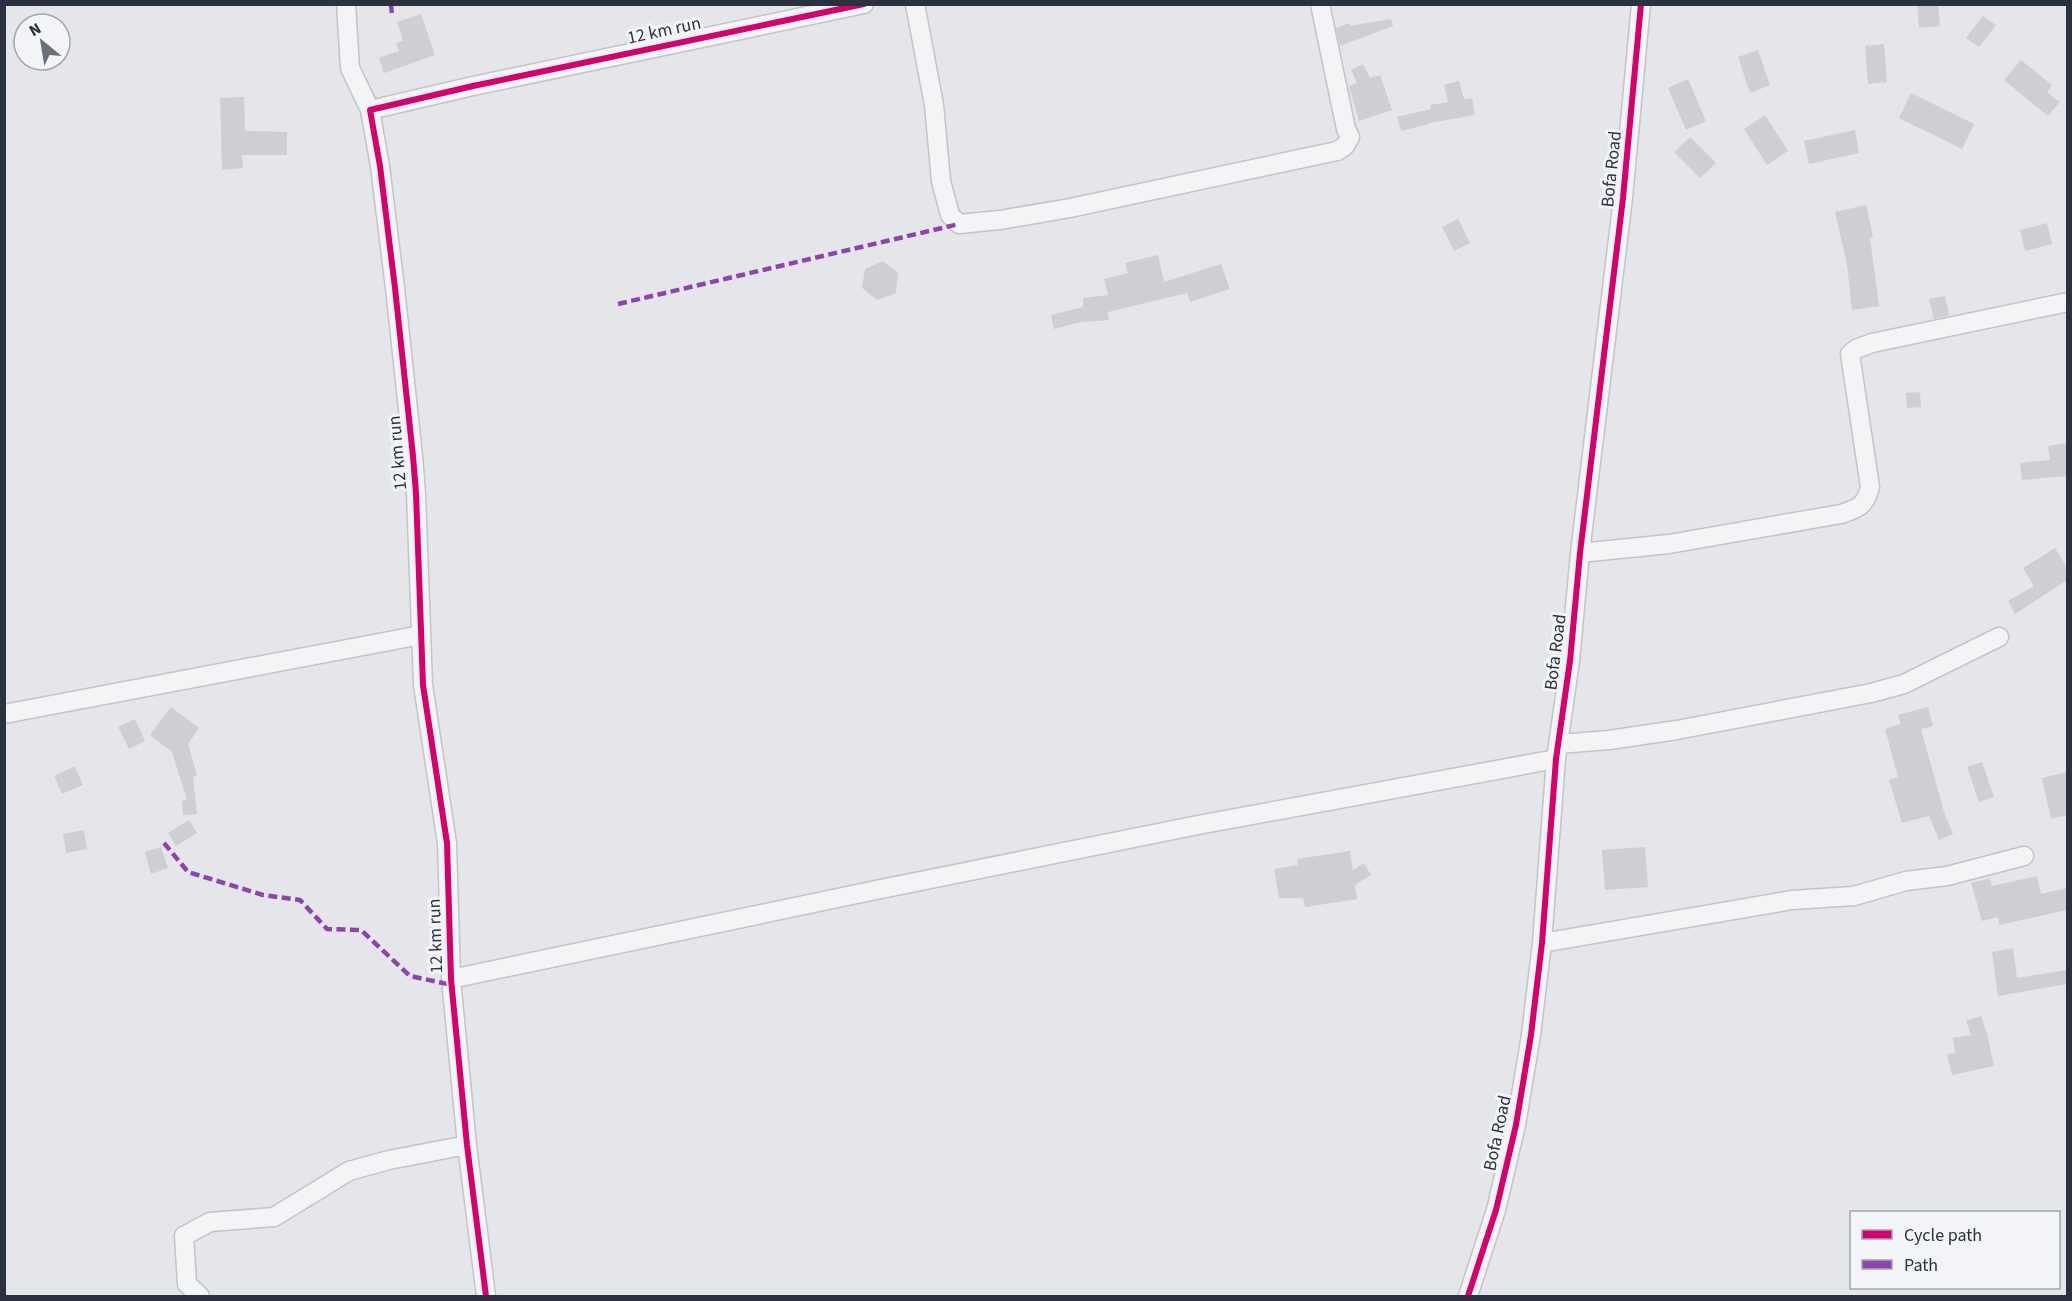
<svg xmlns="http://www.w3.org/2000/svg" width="2072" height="1301" font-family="'Source Sans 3',sans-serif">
	<rect width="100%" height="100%" fill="#e4e6e9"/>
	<path fill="#cecfd2" d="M1917 4H1938L1940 26 1919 28Z
		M421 14 435 55 384 73 379 58 399 51 396 43 403 41 397 22Z
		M1983 16 1996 25 1979 47 1966 38Z
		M1391 19 1393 26 1340 46 1336 28 1349 23 1350 26Z
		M1884 44 1887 82 1868 84 1865 46Z
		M1758 50 1770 85 1750 93 1738 57Z
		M2021 60 2052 85 2047 92 2060 102 2048 116 2004 80Z
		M1363 64 1370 78 1380 75 1392 110 1359 121 1349 86 1357 83 1351 70Z
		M1688 79 1706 121 1686 130 1668 88Z
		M1459 81 1464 99 1472 98 1475 115 1429 123V124L1401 131 1397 117 1431 109 1430 105 1448 102 1444 85Z
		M1911 93 1974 124 1962 149 1899 118Z
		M244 97 245 131 287 132V155H242L243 168 222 170 220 98Z
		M1765 115 1788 151 1767 165 1744 129Z
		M1855 130 1859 153 1809 164 1804 141Z
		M1690 137 1716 163 1700 178 1674 152Z
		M1866 205 1873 237 1870 238 1879 306 1852 310 1847 264 1835 212Z
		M1458 219 1470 243 1454 251 1442 227Z
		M2047 223 2052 244 2025 251 2020 230Z
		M1158 255 1164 282 1221 264 1230 289 1190 302 1187 293 1108 312 1109 320 1081 322 1054 329 1051 315 1083 307V298L1108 295 1104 279 1128 273 1125 263Z
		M883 261 898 273 896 293 877 300 862 288 865 269Z
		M1945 296 1949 315 1934 319 1929 299Z
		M1920 392 1921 407 1907 408 1906 393Z
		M2067 443V476L2022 480 2020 463 2050 460 2048 446Z
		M2055 548 2067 568V580L2015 614 2008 601 2034 586 2023 568Z
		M171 707 199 728 188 744 197 775 193 777 197 814 183 815 182 801 187 800 172 752 150 735Z
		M1928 707 1933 726 1921 729 1944 812 1953 834 1939 840 1929 816 1902 823 1889 780 1898 777 1885 729 1901 724 1898 715Z
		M135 719 145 741 129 749 118 727Z
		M1982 762 1994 797 1979 802 1967 767Z
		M75 766 83 785 62 794 54 776Z
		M2067 772V815L2051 819 2042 778Z
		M189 820 197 833 176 846 168 833Z
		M84 830 87 849 66 853 63 834Z
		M161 847 168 868 151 874 145 852Z
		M1645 847 1648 887 1605 890 1602 850Z
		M1350 851 1353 870 1364 863 1371 875 1355 885 1357 899 1305 907 1303 898H1279L1274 869 1298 865 1297 859Z
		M2037 876 2041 894 2067 888V910L1999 925 1998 917 1982 921 1971 883 1990 878 1992 886Z
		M2013 948 2017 978 2067 970V984L1998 996 1992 952Z
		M1981 1016 1987 1034 1994 1066 1952 1075 1947 1054 1955 1053 1953 1038 1971 1035 1966 1021Z"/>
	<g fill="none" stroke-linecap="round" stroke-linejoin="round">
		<g stroke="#c2c4c7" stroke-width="21">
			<path id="minor" d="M346 4 350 68 370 110
				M915 4 934 105 941 181 950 215 959 224 1000 220 1070 208 1337 151 1345 146 1350 137 1346 129 1320 4
				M1580 553 1669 544 1841 514C1859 508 1865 506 1870 487L1850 354 1856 349 1872 343 2068 302
				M4 714 421 635
				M1558 744 1609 740 1677 730 1871 693 1904 684 1999 637
				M1542 943 1792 900 1854 896 1906 881 1947 876 2024 856
				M451 979 876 890 1198 825 1556 759
				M200 1296 187 1284 184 1236 210 1222 274 1217 349 1171 389 1160 467 1145
				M486 1296 467 1145 451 979 447 843 423 685 416 493 413 456 395 288 380 166 370 110 473 86 864 4
				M1468 1296 1496 1210 1516 1125 1531 1035 1542 943 1556 759 1570 661 1580 553 1623 198 1641 4"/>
		</g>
		<use href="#minor" stroke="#f3f4f5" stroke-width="18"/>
		<path stroke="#8e44ad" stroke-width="4.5" stroke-dasharray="9 4.5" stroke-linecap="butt" d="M391 4 392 15
			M618 304 959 224
			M164 843 188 872 263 895 300 900 327 929 361 930 410 976 452 985"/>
		<g stroke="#f2f4f7" stroke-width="10">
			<path id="cycleway" d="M486 1296 467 1145 451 979 447 843 423 685 416 493 413 456 395 288 380 166 370 110 473 86 864 4
				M1468 1296 1496 1210 1516 1125 1531 1035 1542 943 1556 759 1570 661 1580 553 1623 198 1641 4"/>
		</g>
		<use href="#cycleway" stroke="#d6006c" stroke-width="6"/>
	</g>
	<g text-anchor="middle" stroke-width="6" stroke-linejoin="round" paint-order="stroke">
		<g font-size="18" fill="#2c3140" stroke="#f2f4f7">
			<text transform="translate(664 30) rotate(-12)" y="6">12 km run</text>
			<text transform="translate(1611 169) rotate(-84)" y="6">Bofa Road</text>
			<text transform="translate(397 453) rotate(-95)" y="6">12 km run</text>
			<text transform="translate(1555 652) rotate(-83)" y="6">Bofa Road</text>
			<text transform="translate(435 936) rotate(-92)" y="6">12 km run</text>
			<text transform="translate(1497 1133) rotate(-78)" y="6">Bofa Road</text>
		</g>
	</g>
	<rect width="2072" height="1301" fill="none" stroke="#2c3140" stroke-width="12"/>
	<rect x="1850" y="1211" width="210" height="78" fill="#f2f4f7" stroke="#a3a6ae" stroke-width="1.5"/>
	<rect x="1862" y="1230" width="30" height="9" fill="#d6006c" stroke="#a3a6ae" stroke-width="1.5"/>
	<text x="1904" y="1241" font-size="18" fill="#2c3140">Cycle path</text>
	<rect x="1862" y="1260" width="30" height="9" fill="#8e44ad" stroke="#a3a6ae" stroke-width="1.5"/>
	<text x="1904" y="1271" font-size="18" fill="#2c3140">Path</text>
	<g transform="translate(42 42) rotate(330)"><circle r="28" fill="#f2f4f7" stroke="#a3a6ae" stroke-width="1.5"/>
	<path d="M0-4.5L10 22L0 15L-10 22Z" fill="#6c707b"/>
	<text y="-9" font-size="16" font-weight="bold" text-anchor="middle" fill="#2c3140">N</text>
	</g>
</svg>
